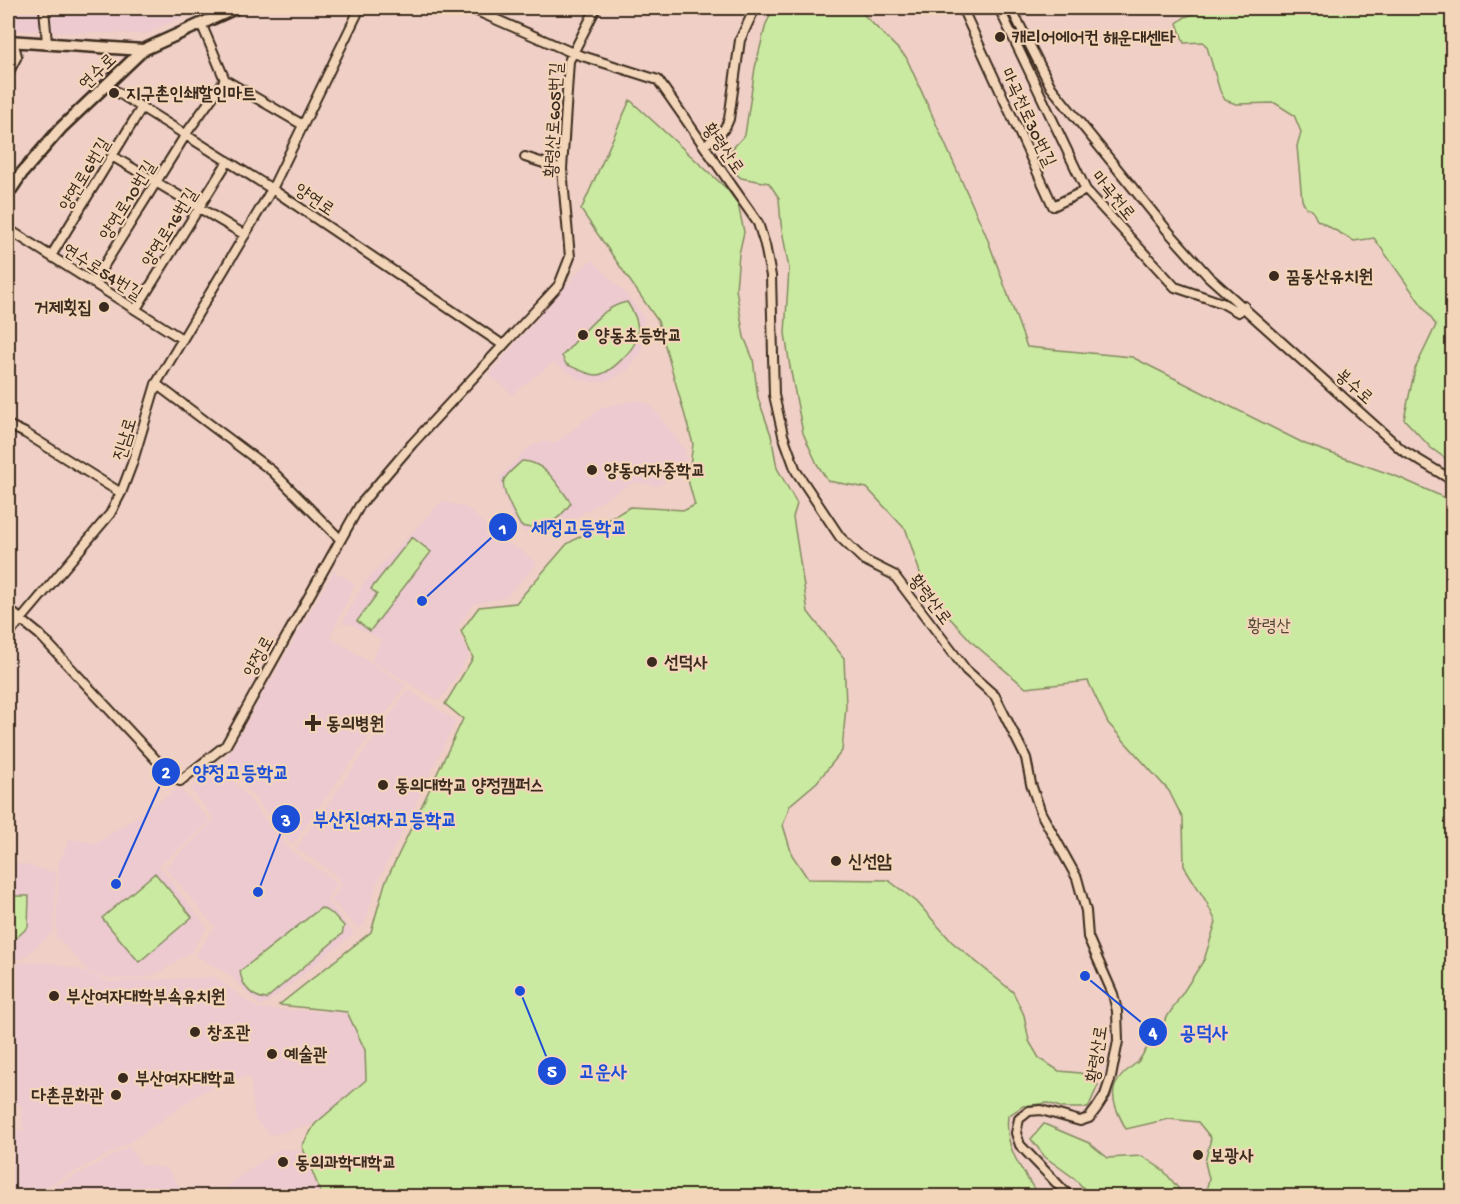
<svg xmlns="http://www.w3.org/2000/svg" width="1460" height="1204" font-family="'Gochi Hand','Poor Story',sans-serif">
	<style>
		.built { fill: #eccad0 }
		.green { fill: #cbeaa1; stroke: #838a60; stroke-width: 1.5 }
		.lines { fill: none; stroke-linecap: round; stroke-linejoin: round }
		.minor-casing { stroke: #3b2a1e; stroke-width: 12 }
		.major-casing { stroke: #3b2a1e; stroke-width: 15 }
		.minor { stroke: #f3d6b9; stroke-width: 8 }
		.major { stroke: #f3d6b9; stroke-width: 10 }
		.poi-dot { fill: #3b2a1e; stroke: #f3d6b9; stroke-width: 2 }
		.labels { text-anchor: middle; stroke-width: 4.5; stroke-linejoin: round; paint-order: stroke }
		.poi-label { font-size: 18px; font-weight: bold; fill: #3b2a1e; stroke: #f3d6b9; text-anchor: start }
		.street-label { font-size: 18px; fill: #3b2a1e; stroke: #f3d6b9 }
		.park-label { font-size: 18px; fill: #514732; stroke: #f3d6b9 }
		.leader { fill: none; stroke: #1d4ed8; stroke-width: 2 }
		.callout-dot { fill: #1d4ed8; stroke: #f3d6b9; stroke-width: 2 }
		.mark-label { font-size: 18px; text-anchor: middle; font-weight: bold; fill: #fff }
		.callout-label { font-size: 20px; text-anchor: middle; font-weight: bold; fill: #1d4ed8; stroke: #f3d6b9; stroke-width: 4.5; stroke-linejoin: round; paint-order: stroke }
	</style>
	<rect width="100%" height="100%" fill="#efcfc6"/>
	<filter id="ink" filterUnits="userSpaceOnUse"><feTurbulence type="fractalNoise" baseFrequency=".0167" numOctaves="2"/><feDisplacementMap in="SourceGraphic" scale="12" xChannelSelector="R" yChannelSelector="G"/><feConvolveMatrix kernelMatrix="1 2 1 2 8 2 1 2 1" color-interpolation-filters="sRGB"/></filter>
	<g filter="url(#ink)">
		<path class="built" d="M8,8H200L146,34L8,30Z
			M592,260L626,294L644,318L642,351L627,370L612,379L601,382L584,381L553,363L512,394L489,374L580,270Z
			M637,400L651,405L684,449L686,464L659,486L633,482L555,530L535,534L522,531L513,518L501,487L500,477L529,447L544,441L554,444L603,407Z
			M442,501L466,508L505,542L525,553L537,564L506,597L473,604L457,630L469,655L440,701L371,661L382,640L351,624H342L364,583Z
			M334,571L355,584L330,637L406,685L292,845L225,760Z
			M408,690L456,721L377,883L364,926L358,929L331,900L342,884L331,871L296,849Z
			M220,764L292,852L329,876L337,885L326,899L354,933L267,1003L260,1006L229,974L195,955L215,927L165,867L215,820L191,789Z
			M179,788L211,821L159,866L207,927L191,952L160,972L144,978L129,979L108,978L90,973L61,941L56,939L59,862L70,839L96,844Z
			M8,863L26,865L56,873L53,932L22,959L8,958Z
			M8,962L51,963L80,970L110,982L214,977L259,1009L348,1012L365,1050L366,1080L315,1124L271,1135L255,1119L250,1076L228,1080L201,1093L127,1144L43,1188L8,1192V1129L24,1132L21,1105L8,1104Z
			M129,1147L142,1165L166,1168L178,1184L183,1196H37Z
			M281,1149L300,1151L322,1196H217L243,1174Z"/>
		<path class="green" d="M774,8H857L906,57L986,235L1027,347L1132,357L1305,444L1398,477L1452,501V1196H1091L1074,1178L1045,1157L1031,1139L1044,1124L1089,1143L1108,1158L1142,1156L1163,1170L1183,1194L1206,1191L1209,1179L1205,1162L1211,1138L1198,1122L1169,1119L1126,1129C1109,1097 1106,1084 1138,1062L1204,960L1216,922L1206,901L1184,866L1183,819L1169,791L1108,723L1088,681L1026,688L974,644L946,614L923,582L906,530L867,488L828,481L817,464L803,433L790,367L785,333L789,269L781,224L779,198L769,183L741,178L722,160L745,135L755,68L766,24Z
			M1196,8H1452V463L1431,448L1404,419L1415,369L1436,325L1374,238L1354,241L1317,220L1312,210L1306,208L1302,200L1297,146L1301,132L1294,115L1275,103L1236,104L1225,100L1220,91L1207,47L1203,42L1184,43L1177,23L1185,17L1196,13Z
			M630,100L727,189L738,204L744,232L739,254L736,289L744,337L753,359L758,398L771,435L777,468L797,504L793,517L808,612L844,658L846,706L842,751L817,782L790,805L783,825L792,855L808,879L888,880L917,902L952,942L1013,992L1024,1015L1029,1041L1039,1058L1059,1071L1080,1073L1095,1080L1098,1085L1088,1108H1063L1048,1103L1023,1106L1008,1116C1004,1149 1022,1170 1039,1196H322L302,1146L315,1124L366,1080L365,1050L347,1012L279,1005L371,932L385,883L463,719L445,704L473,658L461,631L479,607L516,603L567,544L630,507L685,510L695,505L688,480L693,444L658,321L581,210Z
			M627,302C634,313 640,323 637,337C635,349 610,374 597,375C588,375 575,368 566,364L562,356C580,338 601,306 627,302Z
			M522,461C545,461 558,485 571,503C558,521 544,532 521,526C516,517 500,490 504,480C507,473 517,466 522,461Z
			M412,537L431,552L370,631L357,621L377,594L371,589Z
			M155,873L192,917L139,962L102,918Z
			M8,896H29L28,927L8,946Z
			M321,908L333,914L344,926L342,934L266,999C251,997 242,986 240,971Z"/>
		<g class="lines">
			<g class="minor-casing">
				<path id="minor" d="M44,8L47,43
					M470,8L573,53L658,80L758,223L765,245L771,276L774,395L783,435L796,471L840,537L864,560L894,575L966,670L995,696L1026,758L1031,784L1041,813L1077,878L1086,911L1088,937L1113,994L1117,1011L1118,1041L1111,1077L1105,1095L1096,1109L1089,1118L1080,1121L1041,1110L1029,1111L1019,1119L1016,1133L1020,1145L1069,1196
					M968,8L964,12L1053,206L1086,190
					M999,8L1086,190L1175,287L1222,303L1238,312L1244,306
					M1011,8L1051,87L1167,230L1208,276L1402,450L1452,480
					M201,23L225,80L303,125
					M8,74L17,56L13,41
					M106,85L272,189L503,345
					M704,145C716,138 724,133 729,119L740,40L755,8
					M112,156L245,235
					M525,157L562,169
					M8,229L182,339
					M51,256L142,107
					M93,283L188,131L225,80
					M136,309L228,161
					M156,384L272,471L340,539
					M8,425L25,433L121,493
					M8,609L40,635L173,778L180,781L226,745L360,505L412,444L559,285L570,257L562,169L569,61L596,8
					M8,635L110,514L121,493L132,464L156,384L272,189L360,8"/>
			</g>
			<g class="major-casing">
				<path id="major" d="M8,41L143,50
					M8,194L22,173L61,128L143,50L236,8"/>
			</g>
			<use href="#minor" class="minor"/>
			<use href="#major" class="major"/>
		</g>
	</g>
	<g class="poi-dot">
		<circle cx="1000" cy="37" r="6"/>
		<circle cx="114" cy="93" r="6"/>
		<circle cx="1274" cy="276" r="6"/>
		<circle cx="104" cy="307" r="6"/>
		<circle cx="583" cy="335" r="6"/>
		<circle cx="592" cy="470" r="6"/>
		<circle cx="652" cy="662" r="6"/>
		<path d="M310 714h6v6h6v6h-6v6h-6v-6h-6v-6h6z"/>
		<circle cx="383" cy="785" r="6"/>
		<circle cx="836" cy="861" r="6"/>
		<circle cx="54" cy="996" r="6"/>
		<circle cx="195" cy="1032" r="6"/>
		<circle cx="272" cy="1054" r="6"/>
		<circle cx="123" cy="1078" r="6"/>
		<circle cx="116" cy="1095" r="6"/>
		<circle cx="1198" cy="1155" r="6"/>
		<circle cx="283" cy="1162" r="6"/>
	</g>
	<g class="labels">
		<g class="poi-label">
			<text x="1012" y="43">캐리어에어컨 해운대센타</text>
			<text x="126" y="99">지구촌인쇄할인마트</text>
			<text x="1286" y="282">꿈동산유치원</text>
			<text x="92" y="313" text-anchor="end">거제횟집</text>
			<text x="595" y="341">양동초등학교</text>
			<text x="604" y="476">양동여자중학교</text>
			<text x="664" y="668">선덕사</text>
			<text x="326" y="729">동의병원</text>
			<text x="395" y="791">동의대학교 양정캠퍼스</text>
			<text x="848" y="867">신선암</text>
			<text x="66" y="1002">부산여자대학부속유치원</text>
			<text x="207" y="1038">창조관</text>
			<text x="284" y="1060">예술관</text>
			<text x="135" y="1084">부산여자대학교</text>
			<text x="104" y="1101" text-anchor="end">다촌문화관</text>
			<text x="1210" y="1161">보광사</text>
			<text x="295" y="1168">동의과학대학교</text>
		</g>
		<g class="street-label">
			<text transform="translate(97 71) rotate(-44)" y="6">연수로</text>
			<text transform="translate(1029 117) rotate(65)" y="6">마곡천로30번길</text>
			<text transform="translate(553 120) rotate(-87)" y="6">황령산로605번길</text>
			<text transform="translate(724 148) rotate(55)" y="6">황령산로</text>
			<text transform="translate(84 174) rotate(-59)" y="6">양연로6번길</text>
			<text transform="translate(1114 195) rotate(51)" y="6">마곡천로</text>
			<text transform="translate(315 199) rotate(34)" y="6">양연로</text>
			<text transform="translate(127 200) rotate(-58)" y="6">양연로10번길</text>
			<text transform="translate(169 227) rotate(-58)" y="6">양연로16번길</text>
			<text transform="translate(103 271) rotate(32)" y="6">연수로54번길</text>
			<text transform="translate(1355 386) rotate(42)" y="6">봉수로</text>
			<text transform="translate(124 439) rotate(-73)" y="6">진남로</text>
			<text transform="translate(931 599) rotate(53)" y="6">황령산로</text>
			<text transform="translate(258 656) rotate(-61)" y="6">양정로</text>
			<text transform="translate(1096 1054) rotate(-81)" y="6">황령산로</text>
		</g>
		<g class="park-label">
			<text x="1269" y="631">황령산</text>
		</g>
	</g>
	<path class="leader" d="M422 601L503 527M116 884L166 772M258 892L286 819M1085 976L1153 1032M520 991L552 1071"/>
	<g class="callout-dot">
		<circle cx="422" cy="601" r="6"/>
		<circle cx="116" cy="884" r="6"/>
		<circle cx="258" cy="892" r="6"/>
		<circle cx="1085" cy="976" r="6"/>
		<circle cx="520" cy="991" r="6"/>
		<circle cx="503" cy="527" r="15"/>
		<circle cx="166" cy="772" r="15"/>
		<circle cx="286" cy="819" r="15"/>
		<circle cx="1153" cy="1032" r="15"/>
		<circle cx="552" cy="1071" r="15"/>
	</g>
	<g class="mark-label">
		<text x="503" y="534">1</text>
		<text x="166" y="778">2</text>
		<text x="286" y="826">3</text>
		<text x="1153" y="1038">4</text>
		<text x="552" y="1077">5</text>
	</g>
	<g class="callout-label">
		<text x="579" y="534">세정고등학교</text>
		<text x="241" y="779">양정고등학교</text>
		<text x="385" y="826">부산진여자고등학교</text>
		<text x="1204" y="1039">공덕사</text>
		<text x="603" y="1078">고운사</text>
	</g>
	<rect width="1460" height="1204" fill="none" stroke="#f3d6b9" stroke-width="30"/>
	<rect x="15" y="15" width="1430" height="1174" fill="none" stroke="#3b2a1e" stroke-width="2" filter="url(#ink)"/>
</svg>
